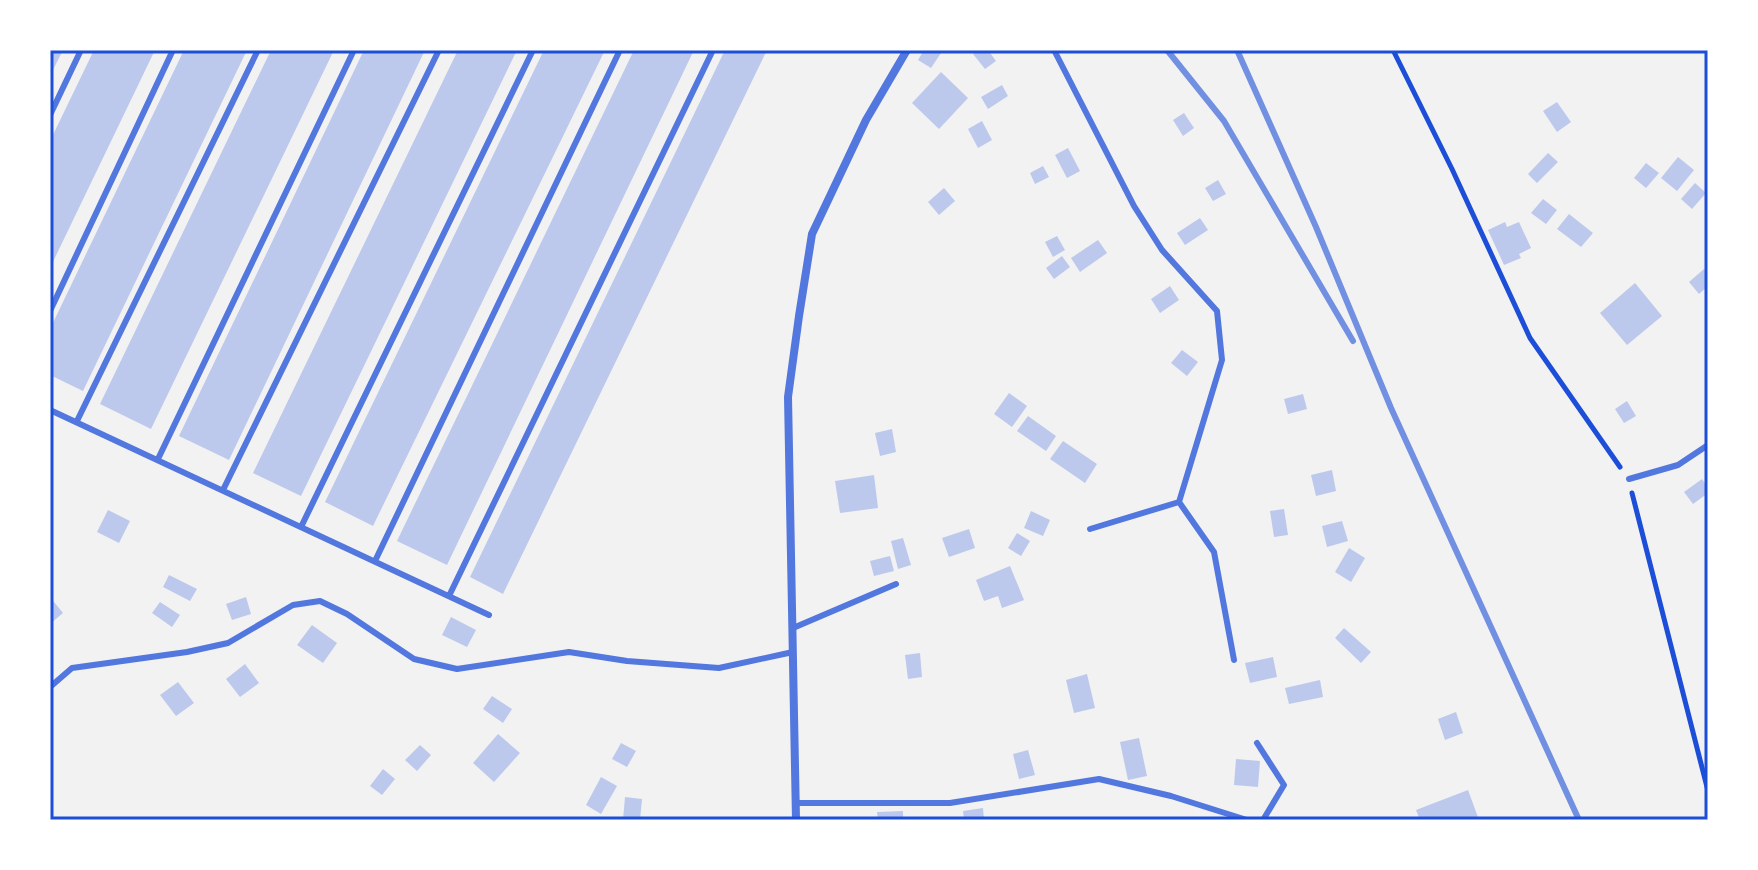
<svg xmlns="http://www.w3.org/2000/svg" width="1758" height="870" font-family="'PT Sans',sans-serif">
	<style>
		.building { fill: #bdc9ec }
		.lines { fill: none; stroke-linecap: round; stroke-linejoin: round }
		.path { stroke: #1d4ed8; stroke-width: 5 }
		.service { stroke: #5277de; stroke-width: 6 }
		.minor { stroke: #5277de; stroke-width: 8 }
		.rail { stroke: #7290e2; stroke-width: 6 }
		.neatline { fill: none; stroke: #1d4ed8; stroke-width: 3 }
	</style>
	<rect width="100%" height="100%" fill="#f2f2f2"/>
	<path class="building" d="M50,50H63L50,76Z
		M94,50H155L50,268V141Z
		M184,50H247L83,391L50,375V329Z
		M271,50H334L151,429L100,404Z
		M364,50H425L229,460L179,436Z
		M458,50H517L301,496L253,473Z
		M544,50H605L373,526L325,502Z
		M634,50H694L447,565L397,541Z
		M725,50H767L503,594L470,577Z
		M924,50H943L931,68L918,60Z
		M978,50H988L996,61L985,69L973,54Z
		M941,72L968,98L939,129L912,103Z
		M1002,85L1008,96L988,109L981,97Z
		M1557,102L1571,122L1557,132L1543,111Z
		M1184,113L1194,128L1183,136L1173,120Z
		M982,121L992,140L978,148L968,129Z
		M1068,148L1080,171L1067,178L1055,155Z
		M1548,153L1558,162L1537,183L1528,174Z
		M1678,157L1694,170L1677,191L1661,178Z
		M1646,163L1659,173L1646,188L1634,178Z
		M1043,166L1049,177L1035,184L1030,173Z
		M1218,180L1226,194L1213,201L1205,188Z
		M1695,183L1706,193L1692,209L1681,199Z
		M944,188L955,201L939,215L928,202Z
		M1543,199L1557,210L1546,224L1531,213Z
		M1569,214L1593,233L1581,247L1557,229Z
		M1200,218L1208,230L1185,245L1177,233Z
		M1505,222L1507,227L1519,222L1531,248L1519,254L1521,258L1504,265L1488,230Z
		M1057,236L1065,250L1053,257L1045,242Z
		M1098,240L1107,253L1080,272L1071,258Z
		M1062,256L1070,267L1054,279L1046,268Z
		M1704,269L1708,273V286L1699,294L1689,282Z
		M1635,283L1662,316L1627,345L1600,313Z
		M1170,286L1179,300L1160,313L1151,299Z
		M1182,350L1198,362L1187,376L1171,363Z
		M1009,393L1027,406L1012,427L994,414Z
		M1303,394L1307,409L1288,414L1284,399Z
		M1627,401L1636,416L1624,423L1615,409Z
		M1028,416L1056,436L1046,451L1017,431Z
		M892,429L896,452L880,456L875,433Z
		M1063,441L1097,464L1085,483L1050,459Z
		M1332,470L1336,491L1316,496L1311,475Z
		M874,475L878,508L840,513L835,481Z
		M1702,479L1708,488V493L1693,504L1684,492Z
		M1284,509L1288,535L1274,537L1270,511Z
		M108,510L130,521L119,543L97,532Z
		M1031,511L1050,520L1043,536L1024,528Z
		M1342,521L1348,541L1327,547L1322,526Z
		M969,529L975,548L949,557L942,538Z
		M1017,533L1030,541L1021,556L1008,548Z
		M903,538L911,565L898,569L891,541Z
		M1349,548L1365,558L1351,582L1335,572Z
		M890,556L894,571L874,576L870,561Z
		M1010,566L1024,600L1002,608L998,596L984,601L976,580Z
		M169,575L197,589L190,601L163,587Z
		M50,597L63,613L50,624Z
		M246,597L251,614L232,620L226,604Z
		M160,602L180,615L172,627L152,613Z
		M451,617L476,630L467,647L442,635Z
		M312,625L337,643L323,663L297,645Z
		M1344,628L1371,652L1361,663L1335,638Z
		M920,653L922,677L908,679L905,655Z
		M1273,657L1277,677L1250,683L1245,663Z
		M245,664L259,683L240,697L226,679Z
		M1087,674L1095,708L1074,713L1066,680Z
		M1320,680L1323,697L1289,704L1285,688Z
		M178,682L194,703L176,716L160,695Z
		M492,696L512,709L503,723L483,709Z
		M1456,712L1463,733L1445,740L1438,719Z
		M498,734L520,753L494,782L473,763Z
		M1139,738L1147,776L1128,780L1120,742Z
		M621,743L636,751L627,767L612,759Z
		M420,745L431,755L417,771L405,760Z
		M1028,750L1035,775L1019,779L1013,754Z
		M1236,759L1260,761L1258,787L1234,785Z
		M383,769L395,779L382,795L370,786Z
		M601,777L617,786L601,814L586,805Z
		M1468,790L1479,820H1420L1416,810Z
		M625,797L642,799L640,820H623Z
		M983,808L984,820H964L963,811Z
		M903,811V820H878L877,812Z"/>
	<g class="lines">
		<path class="path" d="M1393,50L1452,169L1530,338L1620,467
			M1632,493L1708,791"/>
		<path class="service" d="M1054,50L1134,206L1162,250L1217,311L1222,360L1179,502L1090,529
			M50,115L81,50
			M50,311L173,50
			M50,410L489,615
			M77,421L258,50
			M158,459L354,50
			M1629,479L1678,465L1708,445
			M223,490L439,50
			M1179,502L1214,552L1234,660
			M301,527L533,50
			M375,561L620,50
			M449,596L713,50
			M793,628L896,584
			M50,687L72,668L187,652L228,643L293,605L320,601L347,614L414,659L457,669L569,652L627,661L719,668L793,652
			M1257,743L1284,785L1263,820
			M797,803H950L1099,779L1171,796L1247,820"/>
		<path class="minor" d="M796,820L788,397L799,316L812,234L866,120L907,50"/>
		<path class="rail" d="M1167,50L1224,121L1353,341
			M1237,50L1316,227L1391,408L1579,820"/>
	</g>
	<rect width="1758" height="870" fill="none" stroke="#ffffff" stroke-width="104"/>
	<rect x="52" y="52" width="1654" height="766" class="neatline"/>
</svg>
